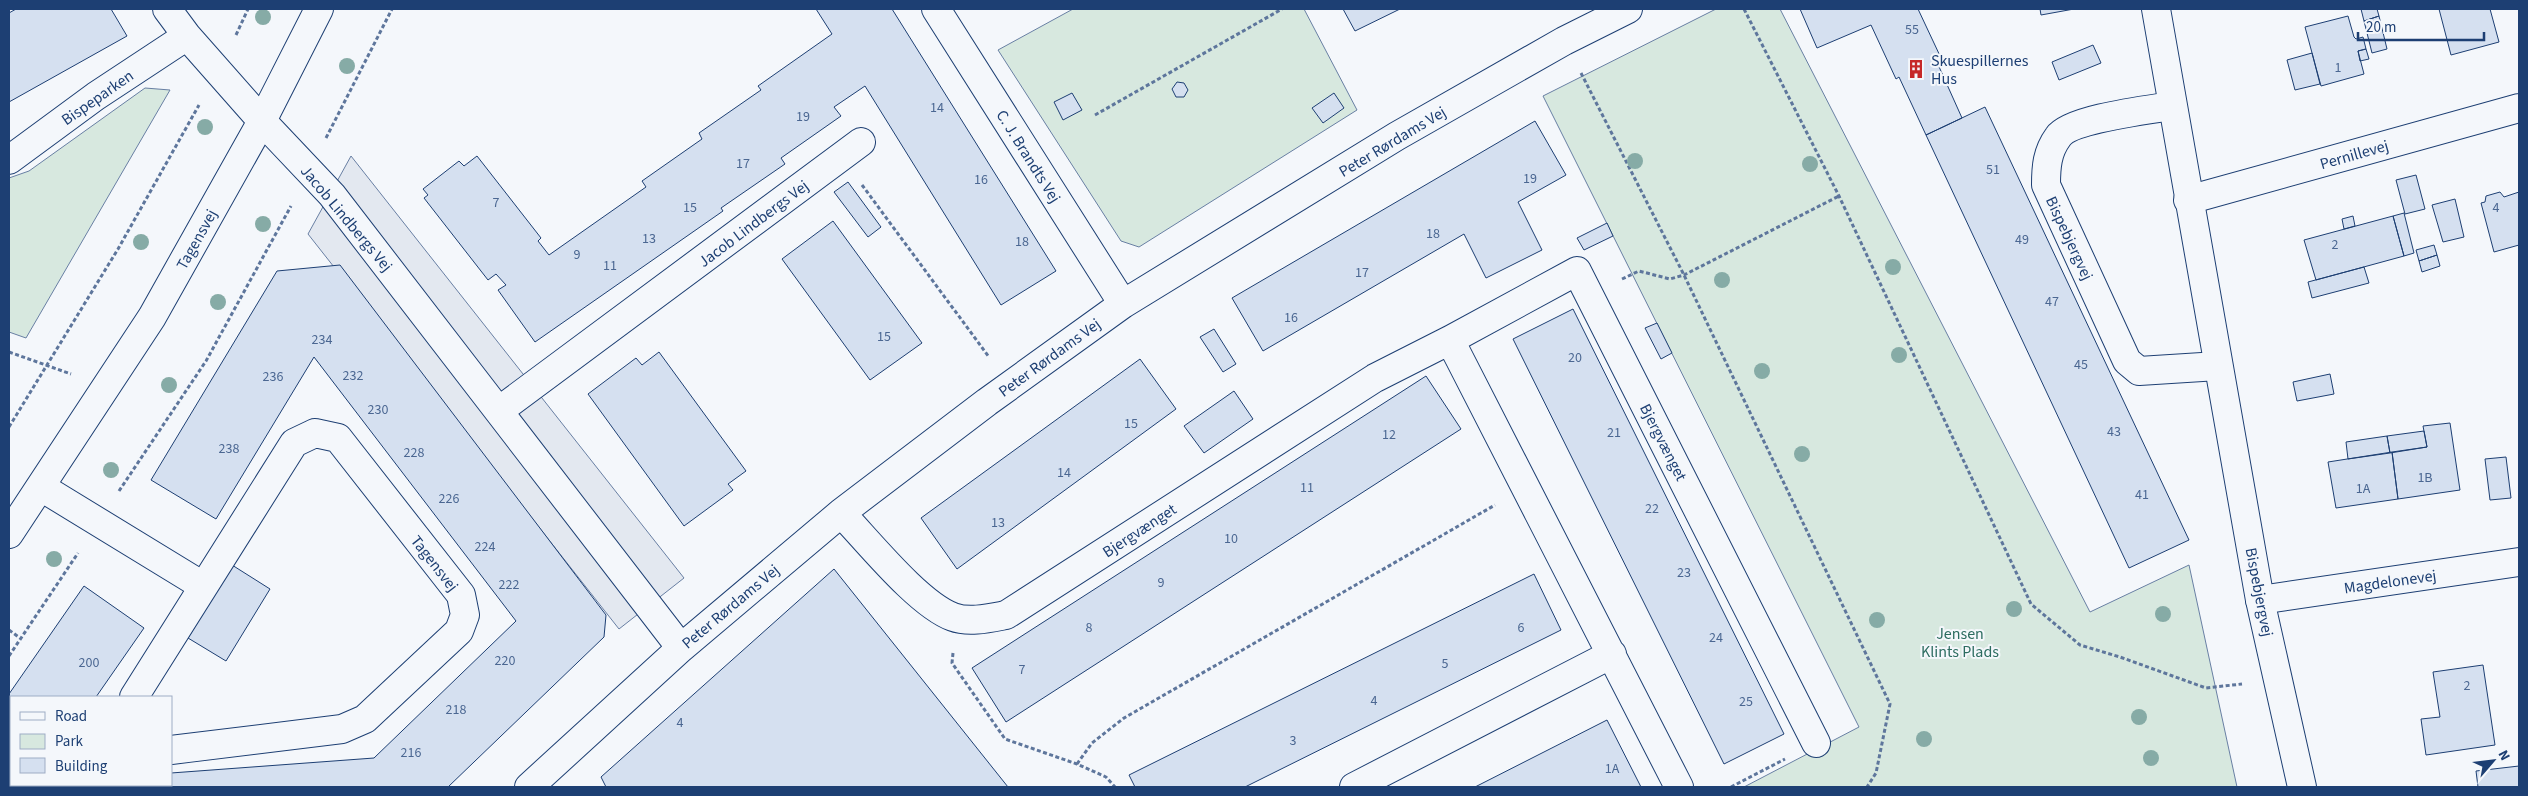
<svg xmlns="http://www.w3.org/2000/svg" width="2528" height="796" font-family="'Source Sans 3',sans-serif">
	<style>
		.green { fill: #d7e8df; stroke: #687fa3 }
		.parking { fill: #e3e8f0; stroke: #687fa3 }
		.building { fill: #d5e0f0; stroke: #1d3f73 }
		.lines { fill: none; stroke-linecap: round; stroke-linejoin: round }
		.street-casing { stroke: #1d3f73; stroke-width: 30 }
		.secondary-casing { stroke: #1d3f73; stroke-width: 30 }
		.path { stroke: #5e769c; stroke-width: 3; stroke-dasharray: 4 2.5; stroke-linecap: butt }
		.street { stroke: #f4f7fb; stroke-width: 28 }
		.secondary { stroke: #f4f7fb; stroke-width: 28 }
		.tree { fill: #86aba6 }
		.labels { text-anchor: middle; stroke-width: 4; stroke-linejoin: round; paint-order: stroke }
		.number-label { font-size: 14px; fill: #4b6792 }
		.poi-label { font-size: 16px; fill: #1d3f73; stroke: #f4f7fb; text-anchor: start }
		.street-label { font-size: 16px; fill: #1d3f73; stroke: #f4f7fb }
		.park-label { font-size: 16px; fill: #2c6c60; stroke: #f4f7fb }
	</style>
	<rect width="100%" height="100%" fill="#f4f7fb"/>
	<path class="green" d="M1073,9H1304L1357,110L1139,247L1121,241L998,50Z
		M1716,9H1780L2090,612L2189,565L2237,787H1744L1859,727L1543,96Z
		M145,88L170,90L26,338L9,332V178L29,171Z"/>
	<path class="parking" d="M351,156L684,578L619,629L308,234Z"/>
	<path class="building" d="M16,9H111L127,36L9,102V13Z
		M816,9H892L1056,271L1001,305L865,86L834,107L841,116L781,158L785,164L721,208L723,211L535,342L498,290L506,285L496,274L488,280L424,198L428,195L423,189L459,161L464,166L477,156L541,238L538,241L549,255L646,187L642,181L702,139L699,133L761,90L758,86L832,34Z
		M1343,9H1400L1355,31Z
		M1800,9H1918L1941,58L1936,60L1962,118L1926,135L1899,77L1896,79L1871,25L1817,48Z
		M2040,9H2074L2041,15Z
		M2361,9H2377L2379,16L2364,21Z
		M2439,9H2490L2499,42L2451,55Z
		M2348,16L2354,37L2356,39L2363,37L2366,49L2358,51L2364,74L2321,86L2305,27Z
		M2379,16L2387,49L2372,53L2364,21Z
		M2093,45L2101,63L2059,80L2052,62Z
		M2366,49L2369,59L2360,61L2358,51Z
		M2312,53L2320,84L2295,90L2287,60Z
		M1177,82L1184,83L1188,90L1184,97H1176L1172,89Z
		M1072,93L1082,110L1063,120L1054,102Z
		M1334,93L1344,108L1323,123L1312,108Z
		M1985,107L2189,540L2129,568L1926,135Z
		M1535,121L1566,175L1518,202L1542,250L1486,278L1464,234L1263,351L1232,298Z
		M2416,175L2425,209L2405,214L2396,180Z
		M848,182L881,227L868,237L834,192Z
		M2500,192L2504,197L2519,192V245L2494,252L2481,203L2485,202L2486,196Z
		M2455,199L2464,237L2443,242L2432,205Z
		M2404,213L2414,253L2404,256L2393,216Z
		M2353,216L2355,226L2344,229L2342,219Z
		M2393,216L2404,256L2316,280L2304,240Z
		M833,221L922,343L870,380L782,259Z
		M1607,223L1613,236L1584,250L1577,238Z
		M2434,245L2437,255L2419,261L2416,250Z
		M2437,255L2440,266L2422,272L2419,261Z
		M340,265L606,615L604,637L448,787H9V694L84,586L144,628L96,697H11V785H171V773L374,758L516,621L314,357L216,519L151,480L277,271Z
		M2364,267L2369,283L2312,298L2308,282Z
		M1573,309L1784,734L1724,764L1513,339Z
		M1657,323L1672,353L1661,359L1645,328Z
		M1214,329L1236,364L1223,372L1200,337Z
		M659,352L746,471L728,484L733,490L684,526L588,394L636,358L642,365Z
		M1140,359L1176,409L957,569L921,518Z
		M2330,374L2334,394L2297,401L2293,382Z
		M1426,376L1461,429L1006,722L972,668Z
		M1234,391L1253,419L1204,453L1184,426Z
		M2450,423L2460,490L2398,499L2392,452L2427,447L2423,426Z
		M2424,431L2427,447L2390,453L2387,436Z
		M2387,436L2390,453L2348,459L2346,442Z
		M2392,452L2398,499L2336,508L2328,462Z
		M2506,457L2511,498L2490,500L2485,459Z
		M232,565L270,589L226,661L188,638Z
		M834,569L1008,787H606L601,777Z
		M1534,574L1561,630L1245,787H1135L1129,775Z
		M2483,665L2495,745L2426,755L2421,719L2440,717L2433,672Z
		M1607,720L1641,787H1475Z
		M2519,766V787H2478L2476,771Z"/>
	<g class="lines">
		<g class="street-casing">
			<path id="street" d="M167,9L187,36L262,121L332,195L681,648
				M936,9L1123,304
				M2172,106C2148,110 2070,119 2058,137C2047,152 2046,167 2046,185L2127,361L2139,371L2218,366
				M9,160L96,96L187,36
				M2188,200L2519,108
				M1450,340L1679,787
				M500,410L861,142
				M41,487L203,586
				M841,513C868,541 918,604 953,617C969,623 990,618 1006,615L1375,378L1450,340L1577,271L1816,743
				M2260,600L2519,562
				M134,697L294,443L315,433L338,438L461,595L465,615L459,631L365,719L342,729L171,750
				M529,787L681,648L841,513L987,402L1123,304L1397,136L1564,41L1628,9
				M1354,787L1612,654"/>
		</g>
		<g class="secondary-casing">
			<path id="secondary" d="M2156,9L2260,600L2302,787
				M9,534L152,317L262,121L319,9"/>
		</g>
		<path class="path" d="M1744,9L1839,196L2031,604L2080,645L2120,657L2206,688L2242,684
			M236,35L248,9
			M1581,73L1684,275L1890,704L1876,773L1867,787
			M1095,115L1282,9
			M326,138L392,9
			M862,185L989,357
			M1622,279L1639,271L1670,279L1684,275L1839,196
			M9,352L71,374
			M9,427L118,249L199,105
			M119,491L206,361L291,206
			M9,630L20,638
			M953,653L952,663L1005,739L1077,764L1106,777L1115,787
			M9,656L78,553
			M1077,764L1092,743L1124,718L1495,505
			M1731,787L1785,759"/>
		<use href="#street" class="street"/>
		<use href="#secondary" class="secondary"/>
	</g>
	<g class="tree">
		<circle cx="263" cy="17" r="8"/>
		<circle cx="347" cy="66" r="8"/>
		<circle cx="205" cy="127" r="8"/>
		<circle cx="1635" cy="161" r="8"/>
		<circle cx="1810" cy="164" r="8"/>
		<circle cx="263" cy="224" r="8"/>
		<circle cx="141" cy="242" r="8"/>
		<circle cx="1893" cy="267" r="8"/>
		<circle cx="1722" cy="280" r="8"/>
		<circle cx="218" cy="302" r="8"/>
		<circle cx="1899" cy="355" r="8"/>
		<circle cx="1762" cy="371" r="8"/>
		<circle cx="169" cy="385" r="8"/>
		<circle cx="1802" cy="454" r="8"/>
		<circle cx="111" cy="470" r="8"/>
		<circle cx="54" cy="559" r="8"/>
		<circle cx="2014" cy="609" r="8"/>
		<circle cx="2163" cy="614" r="8"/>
		<circle cx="1877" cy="620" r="8"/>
		<circle cx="2139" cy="717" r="8"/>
		<circle cx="1924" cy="739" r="8"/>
		<circle cx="2151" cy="758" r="8"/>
	</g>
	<defs>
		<g id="building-bare" transform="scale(1.5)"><path d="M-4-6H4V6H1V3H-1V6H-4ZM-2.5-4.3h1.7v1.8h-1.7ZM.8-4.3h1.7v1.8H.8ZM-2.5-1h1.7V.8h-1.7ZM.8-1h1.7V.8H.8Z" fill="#c62828" stroke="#f4f7fb" stroke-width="2.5" paint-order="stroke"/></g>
	</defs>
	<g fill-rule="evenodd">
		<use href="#building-bare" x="1916" y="69"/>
	</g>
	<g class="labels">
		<g class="number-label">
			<text x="1912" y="34">55</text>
			<text x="2338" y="72">1</text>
			<text x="937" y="112">14</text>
			<text x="803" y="121">19</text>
			<text x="743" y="168">17</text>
			<text x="1993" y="174">51</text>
			<text x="1530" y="183">19</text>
			<text x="981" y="184">16</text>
			<text x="496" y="207">7</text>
			<text x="690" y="212">15</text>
			<text x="2496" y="212">4</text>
			<text x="1433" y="238">18</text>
			<text x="649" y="243">13</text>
			<text x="2022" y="244">49</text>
			<text x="1022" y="246">18</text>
			<text x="2335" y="249">2</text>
			<text x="577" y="259">9</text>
			<text x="610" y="270">11</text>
			<text x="1362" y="277">17</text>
			<text x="2052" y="306">47</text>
			<text x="1291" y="322">16</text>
			<text x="884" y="341">15</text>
			<text x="322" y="344">234</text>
			<text x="1575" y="362">20</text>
			<text x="2081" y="369">45</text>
			<text x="353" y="380">232</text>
			<text x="273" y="381">236</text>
			<text x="378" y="414">230</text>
			<text x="1131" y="428">15</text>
			<text x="2114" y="436">43</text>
			<text x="1614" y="437">21</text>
			<text x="1389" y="439">12</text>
			<text x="229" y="453">238</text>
			<text x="414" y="457">228</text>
			<text x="1064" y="477">14</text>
			<text x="2425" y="482">1B</text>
			<text x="1307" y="492">11</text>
			<text x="2363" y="493">1A</text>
			<text x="2142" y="499">41</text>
			<text x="449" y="503">226</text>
			<text x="1652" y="513">22</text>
			<text x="998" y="527">13</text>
			<text x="1231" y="543">10</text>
			<text x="485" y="551">224</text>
			<text x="1684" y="577">23</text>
			<text x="1161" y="587">9</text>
			<text x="509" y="589">222</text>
			<text x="1089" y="632">8</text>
			<text x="1521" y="632">6</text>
			<text x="1716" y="642">24</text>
			<text x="505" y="665">220</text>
			<text x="89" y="667">200</text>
			<text x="1445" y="668">5</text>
			<text x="1022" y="674">7</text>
			<text x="2467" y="690">2</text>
			<text x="1374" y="705">4</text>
			<text x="1746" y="706">25</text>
			<text x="456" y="714">218</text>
			<text x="680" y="727">4</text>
			<text x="1293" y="745">3</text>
			<text x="411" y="757">216</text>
			<text x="1612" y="773">1A</text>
		</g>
		<g class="poi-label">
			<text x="1931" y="66">Skuespillernes<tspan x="1931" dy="18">Hus</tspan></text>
		</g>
		<g class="street-label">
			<text transform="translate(97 97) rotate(-35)" y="6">Bispeparken</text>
			<text transform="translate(1392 141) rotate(-31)" y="6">Peter Rørdams Vej</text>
			<text transform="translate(2354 154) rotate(-16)" y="6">Pernillevej</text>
			<text transform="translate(1029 156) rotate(58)" y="6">C. J. Brandts Vej</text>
			<text transform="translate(347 218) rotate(50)" y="6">Jacob Lindbergs Vej</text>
			<text transform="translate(753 223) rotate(-37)" y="6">Jacob Lindbergs Vej</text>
			<text transform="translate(2070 238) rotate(65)" y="6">Bispebjergvej</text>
			<text transform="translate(196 239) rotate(-61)" y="6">Tagensvej</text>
			<text transform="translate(1049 357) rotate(-36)" y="6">Peter Rørdams Vej</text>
			<text transform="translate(1664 442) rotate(63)" y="6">Bjergvænget</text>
			<text transform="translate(1139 530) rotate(-33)" y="6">Bjergvænget</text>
			<text transform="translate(435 563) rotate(52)" y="6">Tagensvej</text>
			<text transform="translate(2390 581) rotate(-8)" y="6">Magdelonevej</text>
			<text transform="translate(2260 592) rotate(79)" y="6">Bispebjergvej</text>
			<text transform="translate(730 606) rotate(-40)" y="6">Peter Rørdams Vej</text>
		</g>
		<g class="park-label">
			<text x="1960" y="639">Jensen<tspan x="1960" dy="18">Klints Plads</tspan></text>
		</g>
	</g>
	<rect width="2528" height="796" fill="none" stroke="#1d3f73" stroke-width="20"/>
	<rect x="10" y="696" width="162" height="90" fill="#f4f7fb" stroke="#9eadc5"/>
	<rect x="20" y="712" width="25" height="8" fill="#f4f7fb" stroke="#9eadc5"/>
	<text x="55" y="721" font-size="15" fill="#1d3f73">Road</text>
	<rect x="20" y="734" width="25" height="15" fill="#d7e8df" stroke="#9eadc5"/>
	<text x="55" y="746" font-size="15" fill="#1d3f73">Park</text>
	<rect x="20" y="758" width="25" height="15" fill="#d5e0f0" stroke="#9eadc5"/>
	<text x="55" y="771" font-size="15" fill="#1d3f73">Building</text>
	<g transform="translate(2493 761) rotate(62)" stroke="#f4f7fb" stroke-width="4" paint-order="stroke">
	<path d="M0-4L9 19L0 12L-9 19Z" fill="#1d3f73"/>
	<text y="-8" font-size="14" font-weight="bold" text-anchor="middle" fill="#1d3f73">N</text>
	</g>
	<path d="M2358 32v8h126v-8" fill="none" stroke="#1d3f73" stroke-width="2.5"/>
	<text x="2366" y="32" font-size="15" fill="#1d3f73" stroke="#f4f7fb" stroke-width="4" paint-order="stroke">20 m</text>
</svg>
